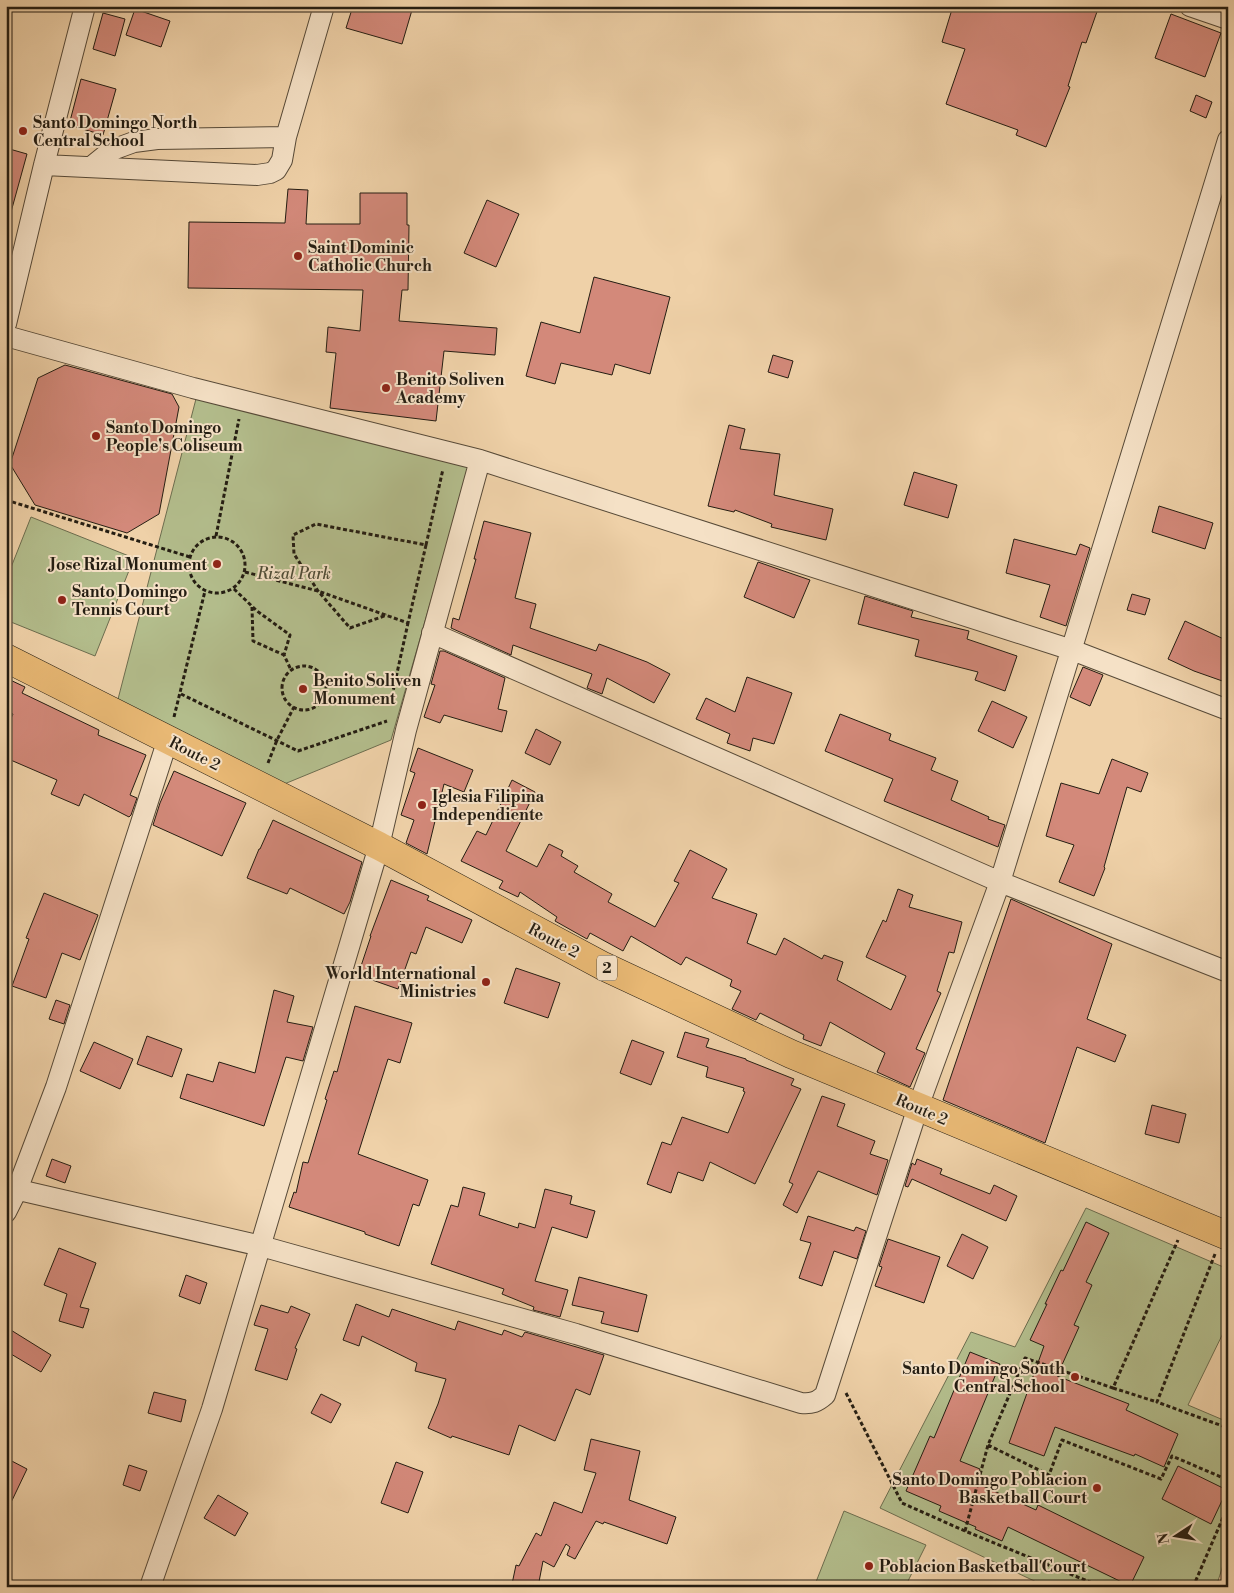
<svg xmlns="http://www.w3.org/2000/svg" width="1234" height="1593" font-family="'Libre Bodoni',serif">
	<style>
		.green { fill: #b3bd8c; stroke: #6c6d4f }
		.building { fill: #d3897a; stroke: #241d12 }
		.lines { fill: none; stroke-linecap: round; stroke-linejoin: round }
		.minor-casing { stroke: #574a38; stroke-width: 22 }
		.highway-casing { stroke: #241d12; stroke-width: 29 }
		.path { stroke: #241d12; stroke-width: 3; stroke-dasharray: 4 2.5; stroke-linecap: butt }
		.minor { stroke: #f5e1c6; stroke-width: 20 }
		.highway { stroke: #e8b874; stroke-width: 28 }
		.poi-dot { fill: #8f2418; stroke: #f5e1c6; stroke-width: 2 }
		.labels { text-anchor: middle; stroke-width: 4; stroke-linejoin: round; paint-order: stroke }
		.shield { fill: #f5e1c6; stroke: #635848; stroke-width: 1 }
		.shield-label { font-size: 15px; font-weight: bold; fill: #241d12 }
		.poi-label { font-size: 16px; font-weight: bold; fill: #241d12; stroke: #f5e1c6; text-anchor: start }
		.park-label { font-size: 16px; font-style: italic; fill: #4f4d37; stroke: #f5e1c6 }
		.street-label { font-size: 16px; fill: #241d12; stroke: #f5e1c6 }
	</style>
	<rect width="100%" height="100%" fill="#efd1a8"/>
	<filter id="stains"><feTurbulence type="fractalNoise" baseFrequency=".004" numOctaves="4"/><feColorMatrix values="0 0 0 0 .2 0 0 0 0 .09 0 0 0 0 .02 0 0 0 .5 -.17"/></filter>
	<radialGradient id="worn" r=".72"><stop offset=".6" stop-color="#630" stop-opacity="0"/><stop offset="1" stop-color="#630" stop-opacity=".3"/></radialGradient>
	<path class="green" d="M197,395L470,464L391,740L277,787L117,703Z
		M31,517L134,558L95,656L6,620V580Z
		M1086,1208L1228,1269V1323L1188,1405L1228,1422V1550L1216,1587H1047L880,1508L971,1332L1015,1347Z
		M844,1511L926,1545L905,1587H814Z"/>
	<path class="building" d="M353,6H400L412,10L402,44L346,28Z
		M953,6H1099L1086,43L1082,42L1068,86L1070,87L1046,147L1016,135L1018,130L946,104L965,49L942,42Z
		M135,9L170,21L161,47L126,35Z
		M103,13L125,19L115,56L93,49Z
		M1171,14L1221,33L1205,77L1155,58Z
		M81,79L116,89L103,135L69,125Z
		M1196,95L1212,102L1206,118L1190,111Z
		M6,148L27,154L11,212L6,211Z
		M288,189L308,190L306,224H360V193H407V225H409L408,290H402L399,321L497,328L495,355L444,351L436,421L330,408L336,353L326,352L328,327L360,331L363,290L188,288L189,222L285,223Z
		M487,200L519,214L496,267L464,253Z
		M594,277L670,297L650,374L615,364L612,375L561,363L555,384L526,376L541,322L580,333Z
		M773,355L793,361L788,378L768,372Z
		M65,365L172,394L179,407L159,514L127,533L35,505L10,464L38,378Z
		M729,425L745,429L740,449L780,454L774,495L833,509L826,540L771,527L772,524L735,510L734,512L708,506Z
		M914,472L957,485L948,518L904,505Z
		M1159,506L1213,523L1205,549L1152,532Z
		M484,521L531,533L515,598L536,604L530,628L596,651L599,644L647,662L670,674L654,703L607,678L602,694L587,688L592,674L513,645L511,655L451,628L453,618L459,620L476,559H474Z
		M1014,539L1076,555L1080,544L1090,548L1066,626L1040,617L1050,585L1006,573Z
		M758,562L810,580L794,618L744,597Z
		M1132,594L1150,599L1145,615L1127,610Z
		M865,596L913,611L911,617L969,631L967,639L1017,656L1005,691L975,680L978,672L915,656L919,640L858,624Z
		M1185,621L1228,641V683L1194,671L1168,659Z
		M440,651H444L505,678L498,709L507,711L502,732L444,715L440,723L424,717L435,685L431,684Z
		M1083,667L1103,675L1090,706L1070,697Z
		M747,677L792,693L774,744L753,738L750,751L727,743L730,734L696,719L706,698L735,712Z
		M6,678L25,687L22,693L99,730L98,735L146,755L130,795L137,798L131,815L129,817L84,794L79,806L51,794L57,780L6,758V729L13,714L11,713L6,722Z
		M992,701L1027,717L1013,748L978,731Z
		M840,714L891,734L889,740L936,758L931,770L958,781L951,800L989,817L988,819L1005,825L998,847L884,801L893,779L825,751Z
		M536,729L561,742L550,765L525,753Z
		M418,748L473,770L464,792L444,784L427,854L406,843L414,820L401,815L415,773L410,771Z
		M1112,759L1148,773L1141,792L1127,787L1104,867L1105,868L1094,896L1059,882L1074,845L1046,836L1061,783L1099,794Z
		M174,771L246,803L222,856L153,825L160,803Z
		M512,780L535,792L506,851L537,867L549,844L563,851L561,856L578,866L574,872L612,894L608,902L655,927L679,883L674,881L690,850L727,869L712,898L757,914L747,943L776,955L784,938L822,959L824,955L843,962L837,980L891,1010L906,976L866,957L883,920L886,922L898,889L913,895L909,907L962,922L954,953L949,952L937,991L941,993L916,1049L925,1053L910,1087L877,1072L885,1053L830,1022L821,1046L803,1039L804,1035L760,1013L756,1020L732,1009L741,991L730,986L732,980L686,957L681,965L631,936L623,951L590,933L587,939L555,921L557,917L520,892L518,897L499,888L503,881L461,861L477,831L486,835Z
		M273,820L362,862L350,902L344,914L290,888L287,894L247,878L259,849H260Z
		M391,880L429,896L427,900L472,920L462,943L426,927L416,954L411,952L398,989L358,975L371,936H370Z
		M44,893L98,915L80,960L62,953L46,998L12,986L29,939L26,938Z
		M1011,899L1112,944L1087,1019L1126,1035L1115,1062L1077,1047L1045,1143L943,1100Z
		M516,968L560,983L548,1018L504,1003Z
		M274,990L294,996L287,1022L313,1027L303,1061L286,1057L264,1126L180,1098L187,1074L213,1082L219,1062L255,1073Z
		M56,1000L70,1005L64,1024L49,1019Z
		M355,1006L412,1023L400,1063L388,1059L358,1154L428,1180L419,1206L413,1204L399,1246L365,1234V1232L289,1207L294,1192L296,1193L303,1162L308,1163L327,1100L325,1099L334,1071L337,1072Z
		M685,1032L709,1039L706,1047L746,1059V1060L794,1079L791,1085L801,1089L755,1184L710,1162L703,1181L678,1172L671,1193L647,1184L662,1142L671,1145L682,1117L728,1133L745,1092L743,1091L744,1088L706,1077L708,1067L677,1057Z
		M147,1036L182,1049L172,1077L137,1064Z
		M632,1040L664,1052L651,1085L620,1073Z
		M94,1042L133,1059L120,1089L80,1071Z
		M822,1096L845,1104L837,1126L875,1141L870,1154L888,1160L877,1195L818,1171L797,1213L783,1205L793,1184L789,1182Z
		M1152,1105L1186,1114L1179,1143L1145,1134Z
		M52,1159L71,1166L65,1183L46,1176Z
		M917,1159L942,1169L940,1174L990,1194L994,1185L1017,1196L1006,1221L912,1179L908,1187L905,1186L912,1163L915,1165Z
		M463,1187L485,1193L479,1215L518,1228L519,1223L535,1228L545,1189L572,1196L570,1204L595,1211L587,1238L552,1227L535,1281L568,1290L560,1317L533,1310L534,1307L502,1294L504,1289L431,1264L451,1205L458,1207Z
		M808,1216L854,1231L856,1227L866,1231L857,1259L834,1251L822,1286L799,1278L811,1243L800,1240Z
		M1086,1222L1109,1233L1086,1282L1092,1285L1074,1325L1079,1327L1057,1376L1129,1404L1126,1410L1178,1434L1164,1467L1135,1454L1134,1456L1055,1427L1044,1456L1009,1443L1044,1346L1030,1340L1047,1304H1045L1061,1270L1063,1271Z
		M962,1234L988,1247L973,1279L947,1266Z
		M888,1239L940,1257L924,1303L875,1286L882,1267L879,1266Z
		M59,1248L96,1263L80,1307L89,1309L83,1328L59,1321L67,1294L44,1285Z
		M186,1275L207,1283L200,1304L179,1296Z
		M579,1277L647,1295L638,1332L601,1323L604,1312L572,1305Z
		M356,1304L389,1317L392,1309L455,1330L458,1321L502,1335L504,1330L522,1337L525,1332L604,1355L590,1395L576,1389L555,1441L519,1425L509,1455L452,1436L451,1438L428,1428L438,1404L446,1379L415,1371L417,1363L362,1336L359,1346L343,1340Z
		M261,1305L288,1313L291,1306L310,1314L295,1348L297,1349L287,1380L255,1370L268,1329L254,1325Z
		M6,1327L51,1355L41,1372L6,1351Z
		M970,1352L1000,1364L960,1461L980,1469L974,1482L1036,1510L1038,1505L1144,1557L1130,1586L1008,1527L1002,1541L975,1529L976,1527L939,1511L941,1506L906,1491L930,1436L934,1438Z
		M154,1392L186,1400L181,1422L148,1413Z
		M321,1394L341,1404L331,1423L311,1413Z
		M591,1439L640,1451L629,1500L676,1517L667,1544L604,1522L603,1524L596,1521L575,1559L567,1555L570,1547L566,1544L554,1567L543,1561L538,1587L512,1584L516,1565L519,1566L536,1533L541,1536L554,1502L582,1513L596,1473L584,1470Z
		M6,1458L27,1469L6,1513Z
		M396,1462L423,1472L408,1513L381,1503Z
		M129,1465L147,1471L140,1491L123,1485Z
		M1178,1466L1227,1490L1211,1524L1162,1499Z
		M218,1495L248,1513L235,1536L204,1518Z"/>
	<g class="lines">
		<g class="minor-casing">
			<path id="minor" d="M1190,6L1228,19
				M44,165L257,175L270,173L276,170L282,160L286,137L324,6
				M91,167L112,150L134,142L157,139L286,137
				M6,324L44,165L85,6
				M6,336L193,388L480,460L1072,650L1228,710
				M432,633L1000,882L1228,972
				M6,1187L261,1246L576,1334L801,1403C812,1404 817,1402 825,1395L918,1107L1000,882L1228,140
				M6,1212L17,1190L56,1087L168,739
				M150,1587L212,1409L379,846L406,730L480,460"/>
		</g>
		<g class="highway-casing">
			<path id="highway" d="M6,658L379,846L603,966L791,1054L1228,1236"/>
		</g>
		<path class="path" d="M6,500L190,557
			M216,536L239,419
			M189 565a28 28 0 1 1 56 0a28 28 0 1 1-56 0Z
			M426,545L443,469
			M245,572L318,591L408,623L426,545L316,524L293,535L294,554L318,591L350,628L387,615
			M234,589L257,611L290,635L284,655L291,670
			M252,607L253,641L284,655
			M282 688a22 22 0 1 1 44 0a22 22 0 1 1-44 0Z
			M181,694L298,751L387,721
			M392,696L408,623H409
			M174,717L205,591
			M268,763L277,740L294,707
			M1215,1254L1157,1402L1228,1428
			M1113,1388L1157,1402
			M846,1393L902,1503L965,1531L1102,1587
			M988,1445L1049,1475L1062,1440L1161,1479L1172,1456L1228,1480
			M965,1531L988,1445L1025,1358L1113,1388L1178,1240
			M1193,1587L1228,1506"/>
		<use href="#minor" class="minor"/>
		<use href="#highway" class="highway"/>
	</g>
	<g class="poi-dot">
		<circle cx="23" cy="131" r="5"/>
		<circle cx="298" cy="256" r="5"/>
		<circle cx="386" cy="388" r="5"/>
		<circle cx="96" cy="436" r="5"/>
		<circle cx="217" cy="564" r="5"/>
		<circle cx="62" cy="600" r="5"/>
		<circle cx="303" cy="689" r="5"/>
		<circle cx="422" cy="805" r="5"/>
		<circle cx="486" cy="982" r="5"/>
		<circle cx="1075" cy="1377" r="5"/>
		<circle cx="1097" cy="1488" r="5"/>
		<circle cx="869" cy="1566" r="5"/>
	</g>
	<g class="labels">
		<rect class="shield" x="597" y="955.5" width="20" height="25" rx="4"/>
		<g class="shield-label">
			<text x="607" y="973">2</text>
		</g>
		<g class="poi-label">
			<text x="33" y="128">Santo Domingo North<tspan x="33" dy="18">Central School</tspan></text>
			<text x="308" y="253">Saint Dominic<tspan x="308" dy="18">Catholic Church</tspan></text>
			<text x="396" y="385">Benito Soliven<tspan x="396" dy="18">Academy</tspan></text>
			<text x="106" y="433">Santo Domingo<tspan x="106" dy="18">People's Coliseum</tspan></text>
			<text x="207" y="570" text-anchor="end">Jose Rizal Monument</text>
			<text x="72" y="597">Santo Domingo<tspan x="72" dy="18">Tennis Court</tspan></text>
			<text x="313" y="686">Benito Soliven<tspan x="313" dy="18">Monument</tspan></text>
			<text x="432" y="802">Iglesia Filipina<tspan x="432" dy="18">Independiente</tspan></text>
			<text x="476" y="979" text-anchor="end">World International<tspan x="476" dy="18">Ministries</tspan></text>
			<text x="1065" y="1374" text-anchor="end">Santo Domingo South<tspan x="1065" dy="18">Central School</tspan></text>
			<text x="1087" y="1485" text-anchor="end">Santo Domingo Poblacion<tspan x="1087" dy="18">Basketball Court</tspan></text>
			<text x="879" y="1572">Poblacion Basketball Court</text>
		</g>
		<g class="park-label">
			<text x="294" y="579">Rizal Park</text>
		</g>
		<g class="street-label">
			<text transform="translate(195 753) rotate(27)" y="6">Route 2</text>
			<text transform="translate(554 940) rotate(28)" y="6">Route 2</text>
			<text transform="translate(922 1109) rotate(23)" y="6">Route 2</text>
		</g>
	</g>
	<rect width="1234" height="1593" fill="none" stroke="#efd1a8" stroke-width="25"/>
	<rect x="8" y="8" width="1219" height="1578" fill="none" stroke="#241d12" stroke-width="2.5"/>
	<rect x="12" y="12" width="1209" height="1568" fill="none" stroke="#241d12"/>
	<g transform="translate(1176 1536) rotate(258)" stroke="#f5e1c6" stroke-width="4" paint-order="stroke">
	<path d="M0-4L9 19L0 12L-9 19Z" fill="#241d12"/>
	<text y="-8" font-size="14" font-weight="bold" text-anchor="middle" fill="#241d12">N</text>
	</g>
	<rect width="100%" height="100%" filter="url(#stains)"/>
	<rect width="100%" height="100%" fill="url(#worn)"/>
</svg>
